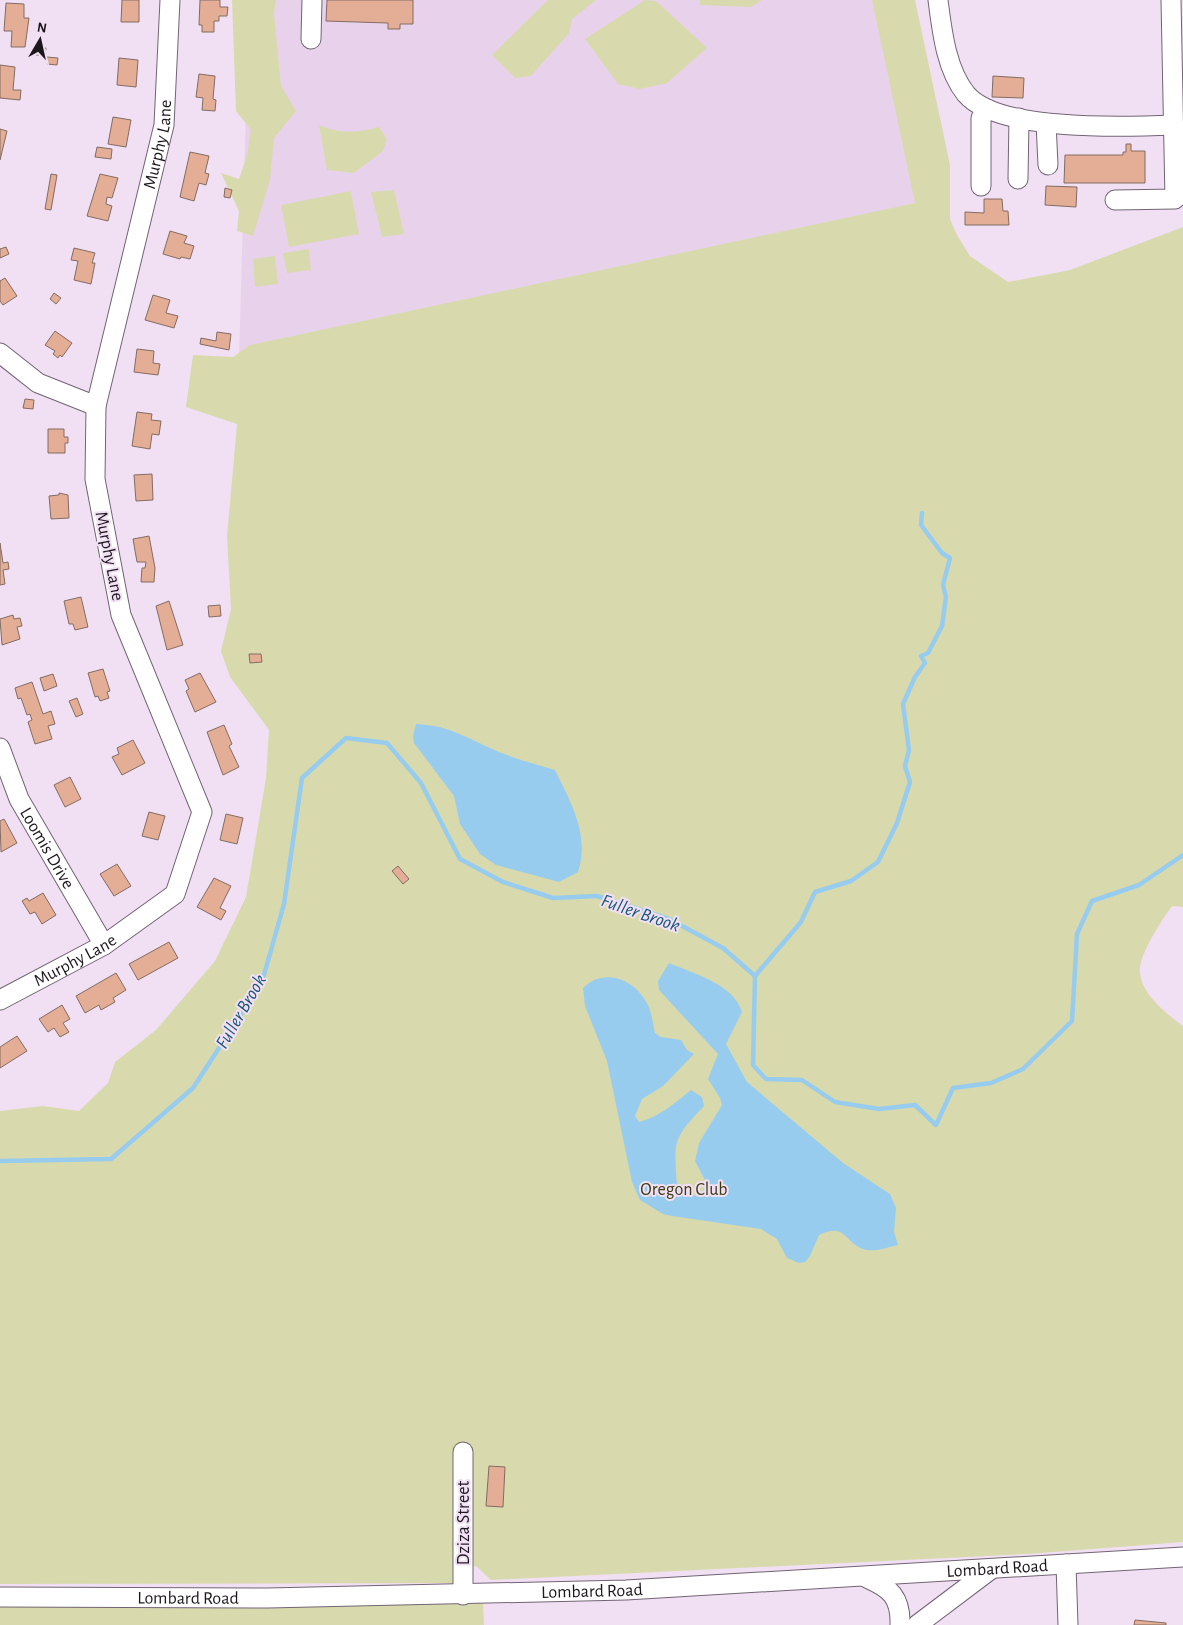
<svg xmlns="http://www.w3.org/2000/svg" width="1183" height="1625" font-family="'Alegreya Sans',sans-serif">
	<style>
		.built { fill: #e8d2eb }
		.green { fill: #d8daae }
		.water { fill: #97ccee }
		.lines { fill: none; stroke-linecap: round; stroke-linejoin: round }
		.stream { stroke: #97ccee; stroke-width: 4.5 }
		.building { fill: #e4ad95; stroke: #826c63 }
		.minor-casing { stroke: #726474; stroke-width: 21 }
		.minor { stroke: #fff; stroke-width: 19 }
		.labels { text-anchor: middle; stroke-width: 4; stroke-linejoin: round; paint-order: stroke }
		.street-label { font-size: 18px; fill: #1c171d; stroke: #f1e0f3 }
		.park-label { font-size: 18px; fill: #3b3c11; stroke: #f1e0f3 }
		.water-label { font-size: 19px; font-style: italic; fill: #175677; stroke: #f1e0f3 }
	</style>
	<rect width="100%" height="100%" fill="#f1e0f3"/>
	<path class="built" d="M249,0H903L947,210L239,357Z"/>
	<path class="green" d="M232,0H276L274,14L281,86L296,111L274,138L270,180L253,236L237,231L239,211L221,173L239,179L247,155L251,130L236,111Z
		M548,0H596L572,19L569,33L531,76L515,78L492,55Z
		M645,0L656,1L707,48L667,83L640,89L618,84L585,39Z
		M700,0H762L751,7L700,5Z
		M872,0H915L950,165V219L957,235L970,256L1008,282L1070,270L1183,227V907L1172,906C1162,920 1138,956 1140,972C1141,994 1167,1014 1183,1026V1542L1028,1554L491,1580L476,1566H454L453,1583L0,1584V1111L43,1106L79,1111L108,1083L115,1062L156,1030L215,961L246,897L266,778L269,730L230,677L221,651L231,609L227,537L237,424L186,407L193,355L233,357L250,345L915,203Z
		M319,125C340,134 357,133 379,127L387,139L383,151L354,173L327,170Z
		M394,190L404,234L382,237L371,192Z
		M351,191L359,234L289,247L281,205Z
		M309,249L311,270L287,273L283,253Z
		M275,256L278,284L255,287L253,259Z
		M483,1602L484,1625H0V1607Z"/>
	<path class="water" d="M416,724C453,725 474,743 507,755C522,761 539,765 555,770C571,802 590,836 578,872L559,882L496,865L480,854L460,824L454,796L414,743L413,736Z
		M669,963C692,973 734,984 742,1012L726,1044L747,1082L843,1163L890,1194L896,1208L894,1232L898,1245C888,1247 874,1253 863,1249C844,1242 846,1222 819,1235L810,1256L805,1262L799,1263L787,1258L777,1239L761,1229L672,1216L663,1214L640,1200L632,1182L607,1061L585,1006L583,988C605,966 637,980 649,1007C652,1015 653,1025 655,1033L661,1037L681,1040L687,1050L694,1054L663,1086L642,1099L635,1116L639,1122C659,1117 675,1103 691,1090L702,1097L704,1106C672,1140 674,1140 677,1186L683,1191L699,1197L707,1184L695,1161L699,1143L722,1105L720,1098L708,1079L718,1054L659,990L658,981Z"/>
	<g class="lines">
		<path class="stream" d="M755,976L801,922L815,892L851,881L878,862L897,823L910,782L905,766L909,750L903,704L915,677L925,663L921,656L928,653L942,626L946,597L943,585L950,558L942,553L921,525L922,513
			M0,1161L111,1159L193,1088L262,982L284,904L302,778L346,738L387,743L421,783L460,859L503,882L553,898L597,896L669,919L723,948L755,976L753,1065L766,1079L802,1080L835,1102L879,1109L915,1105L936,1125L953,1088L991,1083L1023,1069L1072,1021L1077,934L1092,901L1139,885L1183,855"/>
	</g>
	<path class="building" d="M122,0H139V22H121Z
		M200,0H220V7H228L227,16H219V21H214V32H202V25H199Z
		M327,0H413V24H400V29H388V23L326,21Z
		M6,3L24,4V18H29L25,47H11L12,31H4Z
		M37,47L46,48L45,55H36Z
		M47,57L58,58L57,65L47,64Z
		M119,58L138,60L136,87L117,85Z
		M0,65L15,67L13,90H21L20,100L0,98Z
		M199,74L215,76L213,99L216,100L215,111L202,110L203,98L196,97Z
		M993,76L1024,78L1023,98L992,97Z
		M113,117L131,120L126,147L108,144Z
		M0,129L7,131L0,160Z
		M1126,144H1131V151H1145V183H1064L1065,155H1123V152H1126Z
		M97,147L112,149L111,159L95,157Z
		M190,152L209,156L205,173L209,174L206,185L199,183L194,201L180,197Z
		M51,174L57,175L51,210L45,209Z
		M100,174L118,178L112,198L107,197L106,204L112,206L108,221L87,216Z
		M1046,186L1077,187L1076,207L1045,205Z
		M225,188L232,190L230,198L224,197Z
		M984,199H1002L1003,211H1008L1009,225H965V212L984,213Z
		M170,231L187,236L184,243L194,246L190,259L181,257L180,259L163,254Z
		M6,247L9,254L0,258V249Z
		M74,248L95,253L92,263H95L91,284L74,280L78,261L71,260Z
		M5,278L17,296L3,305L0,301V281Z
		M54,293L61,298L56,304L50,299Z
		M153,295L170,300L166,313L178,316L174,328L145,320Z
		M55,331L72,343L62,357L60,355L58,358L53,354L55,351L45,345Z
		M217,332L231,334L229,350L200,344L201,338L216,341Z
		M137,349L154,351L153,363L160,364L158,375L134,372Z
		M25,399L34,400L33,409L23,408Z
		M137,412L152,414L151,420L161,421L159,435L152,434L150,449L132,446Z
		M48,429H64V437H68V443H65V453H48Z
		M152,474L153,500L136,501L134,475Z
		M59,493L68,495L69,518L51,519L49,496L59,495Z
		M149,536L155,568L154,582H141L142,568H145L146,562H137L133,539Z
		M0,543L3,563L8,562L9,569L3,570L5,584L0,585Z
		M81,597L88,627L75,630L73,624H69L64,601Z
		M169,601L183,645L167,650L156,606Z
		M220,605L221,616L209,617L208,606Z
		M13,615L14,619L20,618L22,626L17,627L20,639L2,645L0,619Z
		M249,654H261L262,662L250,663Z
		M103,669L110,691L107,692L109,698L100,701L98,696L95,697L88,673Z
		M200,673L216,702L195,712L186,691L189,689L185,680Z
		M53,674L57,686L44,691L40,678Z
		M32,682L43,714L51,711L55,724L48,726L52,739L35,744L28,722L32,720L30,714L27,715L21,698L18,699L15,688Z
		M77,698L83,714L76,717L69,701Z
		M224,725L232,744L229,746L239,767L223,775L207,732Z
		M133,740L145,763L122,775L112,757L119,754L117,748Z
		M70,777L81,799L65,807L54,785Z
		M149,812L165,816L158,840L142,836Z
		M226,814L243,818L237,844L220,840Z
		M4,819L17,843L1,852L0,821Z
		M117,864L131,886L114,896L100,874Z
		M398,866L409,879L403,884L392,871Z
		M214,878L231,886L220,908L226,911L221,920L197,907Z
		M43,893L56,915L42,924L35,912L30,914L22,901L27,898L29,901Z
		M169,942L178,958L138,980L129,964Z
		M116,973L126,990L113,998L115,1002L101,1010L99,1005L85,1013L76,996Z
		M62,1005L70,1019L63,1023L69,1032L60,1037L54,1028L48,1032L39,1019Z
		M17,1036L27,1051L0,1068V1047Z
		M489,1466L505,1467L503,1507L486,1506Z
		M1135,1620L1166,1623V1625H1134Z"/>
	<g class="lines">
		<g class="minor-casing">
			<g id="minor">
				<path d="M938,0C942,31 946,69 966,94C998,132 1127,127 1174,125"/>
				<path d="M311,39L312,0"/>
				<path d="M1046,123L1048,165"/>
				<path d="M1018,179L1019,118"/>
				<path d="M981,186V118L987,109"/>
				<path d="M1115,200L1175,199L1171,0"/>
				<path d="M0,353L38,383L96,406"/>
				<path id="s1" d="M0,748L19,799L104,945"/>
				<path id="s2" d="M0,1000L104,945L175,894L202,812L121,615L95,479L96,406L164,125L170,0"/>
				<path d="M463,1452V1595"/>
				<path d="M1066,1564L1068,1625"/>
				<path d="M867,1578C890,1588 901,1597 900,1625"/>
				<path id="s3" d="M0,1597L268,1598L626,1590L1183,1557"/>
				<path d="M917,1625L990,1570"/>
			</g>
		</g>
		<use href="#minor" class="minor"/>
	</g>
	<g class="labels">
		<g class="street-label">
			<text dy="6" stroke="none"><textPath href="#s2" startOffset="985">Murphy Lane</textPath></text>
			<text transform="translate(110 556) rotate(79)" y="6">Murphy Lane</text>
			<text dy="6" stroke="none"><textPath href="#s1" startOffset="111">Loomis Drive</textPath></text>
			<text dy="6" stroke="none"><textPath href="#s2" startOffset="85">Murphy Lane</textPath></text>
			<text transform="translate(463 1523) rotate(-90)" y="6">Dziza Street</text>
			<text dy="6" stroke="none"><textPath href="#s3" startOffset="998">Lombard Road</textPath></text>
			<text dy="6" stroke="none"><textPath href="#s3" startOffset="592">Lombard Road</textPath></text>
			<text dy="6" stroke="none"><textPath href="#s3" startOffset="188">Lombard Road</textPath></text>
		</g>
		<g class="park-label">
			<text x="684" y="1195">Oregon Club</text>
		</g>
		<g class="water-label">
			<text transform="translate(641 912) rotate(19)" y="7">Fuller Brook</text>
			<text transform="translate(240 1011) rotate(-60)" y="7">Fuller Brook</text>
		</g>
	</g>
	<g transform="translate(40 40) rotate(9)" stroke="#f1e0f3" stroke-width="4" paint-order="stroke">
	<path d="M0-4L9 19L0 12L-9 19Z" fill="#1c171d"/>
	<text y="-8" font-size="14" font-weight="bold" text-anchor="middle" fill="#1c171d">N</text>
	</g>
</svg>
